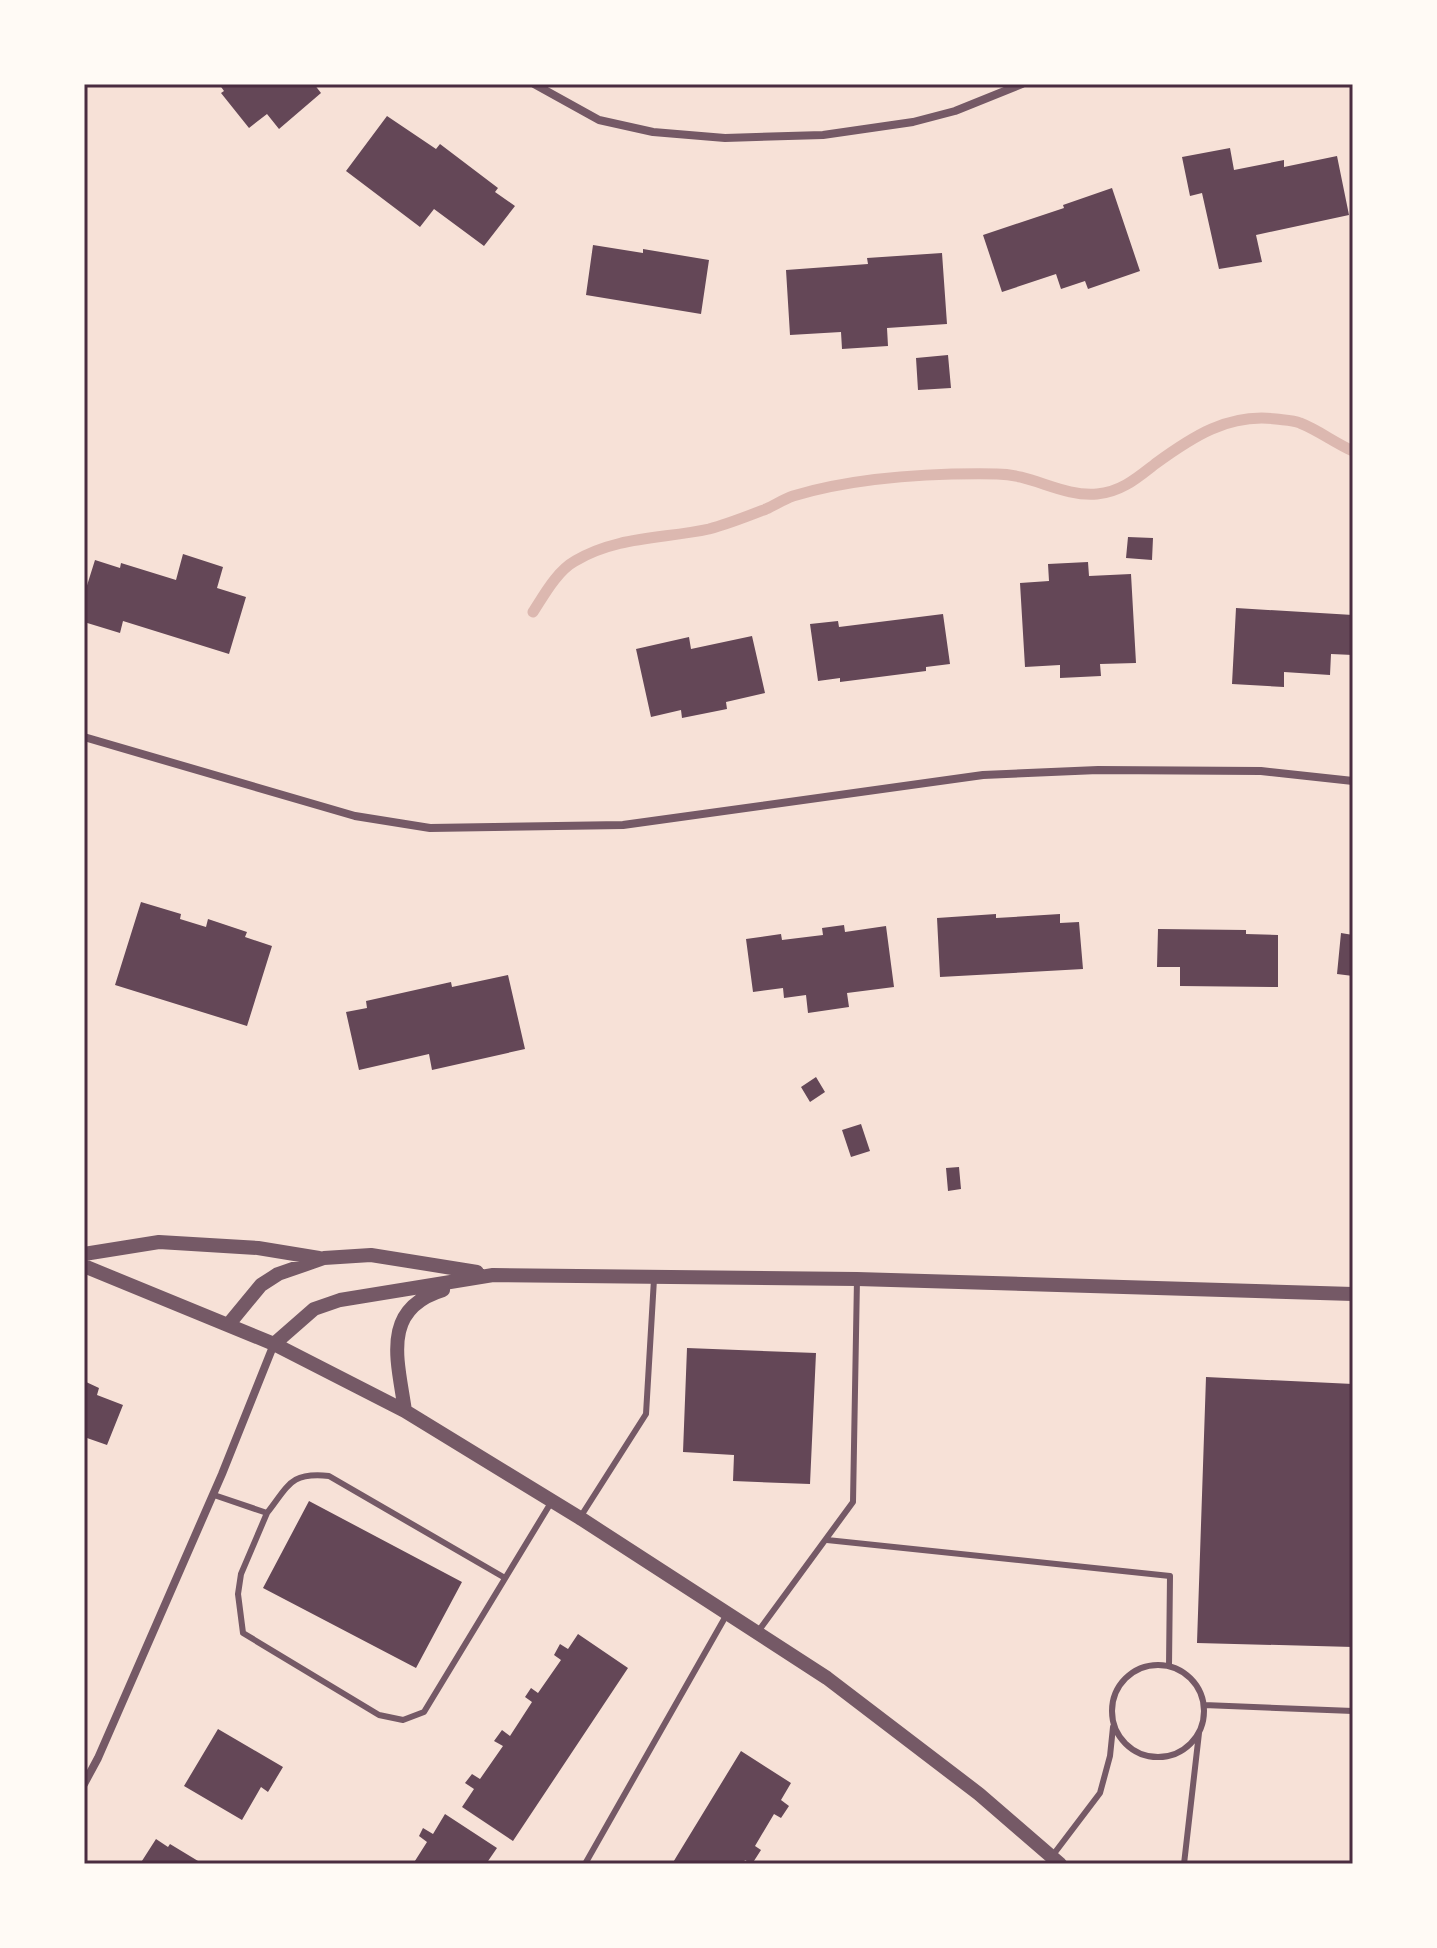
<svg xmlns="http://www.w3.org/2000/svg" width="1437" height="1948" font-family="Commissioner,sans-serif">
	<style>
		.lines { fill: none; stroke-linecap: round; stroke-linejoin: round }
		.stream { stroke: #dcb8b0; stroke-width: 11 }
		.building { fill: #644757 }
		.service { stroke: #755966; stroke-width: 6 }
		.minor { stroke: #755966; stroke-width: 8 }
		.tertiary { stroke: #755966; stroke-width: 14 }
		.neatline { fill: none; stroke: #4a2c40; stroke-width: 3 }
	</style>
	<rect width="100%" height="100%" fill="#f7e1d7"/>
	<g class="lines">
		<path class="stream" d="M533,612C544,595 557,571 575,561C617,536 663,539 709,529C728,524 748,516 766,509C775,505 784,499 793,496C857,477 931,473 997,474C1032,474 1062,497 1097,494C1121,492 1137,478 1155,464C1192,437 1228,413 1276,419C1283,420 1293,420 1300,423C1318,430 1335,443 1353,451"/>
	</g>
	<path class="building" d="M219,84H314L321,93L279,129L267,114L249,128L221,93L224,91Z
		M387,116L436,149L440,144L498,188L495,192L515,206L484,246L434,209L420,227L346,171Z
		M1230,148L1234,170L1284,160V167L1337,156L1349,215L1256,235L1262,262L1219,269L1202,193L1190,196L1182,157Z
		M1112,188L1140,271L1088,289L1085,281L1061,289L1056,274L1002,292L983,235L1064,208L1063,205Z
		M593,245L643,253V249L709,260L701,314L586,295Z
		M942,253L947,324L887,328L888,346L842,349L841,332L790,335L786,270L868,264L867,258Z
		M948,355L951,388L918,390L916,358Z
		M1128,537L1153,538L1152,560L1126,558Z
		M183,554L223,567L217,588L246,597L229,654L123,621L120,633L84,622V595L95,560L120,568L121,563L176,580Z
		M1088,562L1089,576L1131,574L1136,663L1100,664L1101,676L1060,678V665L1025,667L1020,583L1049,581L1048,564Z
		M1236,608L1353,615V655L1331,654L1330,675L1284,672V687L1232,684Z
		M943,614L950,664L926,667V671L840,682V678L818,681L810,624L838,621L839,627Z
		M752,636L765,693L726,702L727,709L682,718L681,710L651,717L636,649L689,637L691,649Z
		M141,902L181,914L180,919L206,927L208,919L247,932L245,937L272,946L247,1026L115,985Z
		M996,914V918L1060,914V923L1079,922L1083,969L940,977L937,918Z
		M844,925L845,932L886,926L894,987L847,993L849,1007L808,1013L806,995L784,998L783,988L753,992L746,939L781,934L782,940L823,935L822,928Z
		M1158,929L1246,930V934L1278,935V987L1180,986V967H1157Z
		M1341,933L1353,935V976L1337,974Z
		M508,975L525,1049L432,1070L429,1054L359,1070L346,1012L367,1008L366,1001L451,982L452,987Z
		M816,1077L825,1092L810,1102L801,1087Z
		M861,1124L870,1151L851,1157L842,1130Z
		M959,1167L961,1189L948,1191L946,1168Z
		M687,1348L816,1353L810,1484L733,1481L734,1455L683,1452Z
		M1206,1377L1353,1384V1647L1197,1643Z
		M84,1381L99,1388L97,1395L123,1405L107,1445L87,1438L84,1446Z
		M309,1501L462,1582L416,1668L263,1588Z
		M578,1634L628,1668L513,1841L462,1807L474,1789L465,1783L472,1774L480,1779L503,1746L494,1741L502,1730L510,1736L532,1702L525,1697L531,1688L538,1693L561,1660L554,1655L560,1644L568,1649Z
		M218,1729L283,1767L268,1792L261,1787L242,1820L184,1786Z
		M741,1751L791,1783L781,1800L789,1806L781,1818L774,1814L755,1846L761,1850L752,1864L745,1860L743,1864H672Z
		M445,1814L497,1848L486,1864H413L427,1842L419,1836L423,1828L433,1834Z
		M156,1839L168,1847L170,1844L203,1864H140Z"/>
	<g class="lines">
		<path class="service" d="M214,1495L267,1513L241,1574L238,1594L243,1633L379,1715L403,1720L424,1712L552,1501
			M267,1513C289,1485 290,1472 329,1476L505,1578
			M581,1516L646,1414L654,1279
			M827,1540L1170,1576L1169,1666
			M757,1633L853,1502L857,1279
			M1112 1711a46 46 0 1 1 92 0a46 46 0 1 1-92 0Z
			M1204,1705L1353,1711
			M1053,1855L1100,1793L1110,1756L1113,1727
			M585,1864L727,1614
			M1184,1864L1199,1733"/>
		<path class="minor" d="M534,84L599,120L653,132L725,138L823,135L913,122L955,111L1022,84
			M84,737L355,816L430,828L623,825L983,775L1098,770L1261,771L1353,781
			M84,1784L98,1758L222,1474L274,1344"/>
		<path class="tertiary" d="M84,1254L159,1242L258,1248L319,1258
			M84,1266L274,1344L405,1411L580,1518L827,1678L979,1794L1060,1864
			M228,1325L261,1285L278,1274L324,1258L371,1255L477,1272
			M274,1344L314,1309L340,1300L493,1275L857,1279L1353,1294
			M405,1411C398,1361 380,1309 443,1290"/>
	</g>
	<rect width="1437" height="1948" fill="none" stroke="#fffaf5" stroke-width="172"/>
	<rect x="86" y="86" width="1265" height="1776" class="neatline"/>
</svg>
